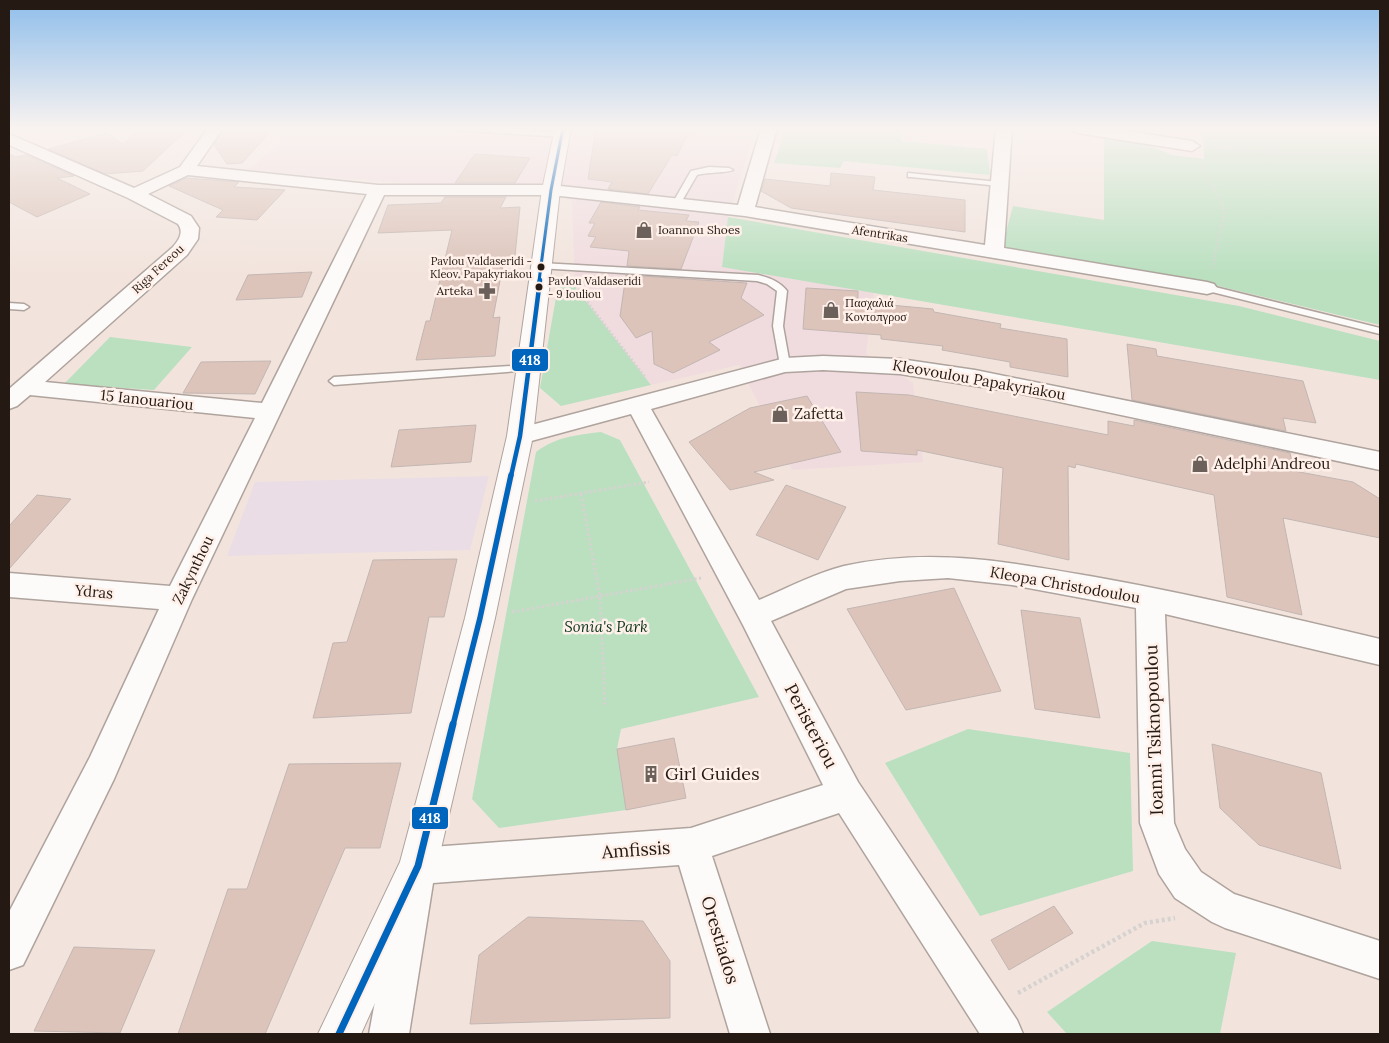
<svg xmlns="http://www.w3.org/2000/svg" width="1389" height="1043" font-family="Lora,serif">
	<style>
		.commercial { fill: #f0dcdf }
		.industrial { fill: #eadde5 }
		.green { fill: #bae0c0 }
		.building { fill: #dcc4bb; stroke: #c3b6b2 }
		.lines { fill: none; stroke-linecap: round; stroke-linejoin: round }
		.service-casing { stroke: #afa39d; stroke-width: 3 }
		.minor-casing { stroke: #afa39d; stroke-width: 3 }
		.tertiary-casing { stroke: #afa39d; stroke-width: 2 }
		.path-far3 { stroke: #d6d2d0; stroke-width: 2; stroke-dasharray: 2 2; stroke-linecap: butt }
		.path-far2 { stroke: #d6d2d0; stroke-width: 2.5; stroke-dasharray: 2 2; stroke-linecap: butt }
		.path-far1 { stroke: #d6d2d0; stroke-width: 3; stroke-dasharray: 2.5 2.5; stroke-linecap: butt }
		.path { stroke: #d6d2d0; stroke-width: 4.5; stroke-dasharray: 3 3; stroke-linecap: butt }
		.service { fill: #fdfbfa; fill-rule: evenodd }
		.minor { fill: #fdfbfa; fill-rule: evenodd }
		.tertiary { fill: #fdfbfa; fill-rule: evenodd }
		.bus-1-far3-casing { stroke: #fff1ea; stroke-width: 5.5 }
		.bus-1-far2-casing { stroke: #fff1ea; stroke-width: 8 }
		.bus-1-far1-casing { stroke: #fff1ea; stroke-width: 9 }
		.bus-1-casing { stroke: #fff1ea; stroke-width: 11 }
		.bus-1-far3 { stroke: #0065bd; stroke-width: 3 }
		.bus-1-far2 { stroke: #0065bd; stroke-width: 4.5 }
		.bus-1-far1 { stroke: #0065bd; stroke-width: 5.5 }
		.bus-1 { stroke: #0065bd; stroke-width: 7 }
		.bus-dot { fill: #241913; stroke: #fff1ea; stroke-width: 2 }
		.labels { text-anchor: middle; stroke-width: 5; stroke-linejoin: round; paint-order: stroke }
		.far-bus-label { font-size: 11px; fill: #241913; stroke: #fff1ea; text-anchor: end }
		.far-poi-label { font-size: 12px; fill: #241913; stroke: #fff1ea; text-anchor: start }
		.far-street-label { font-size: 12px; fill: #241913; stroke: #fff1ea }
		.street-label { font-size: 15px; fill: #241913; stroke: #fff1ea }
		.poi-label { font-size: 15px; fill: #241913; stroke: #fff1ea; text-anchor: start }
		.park-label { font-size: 15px; font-style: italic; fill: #0b331d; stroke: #fff1ea }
		.near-street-label { font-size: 18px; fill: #241913; stroke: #fff1ea }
		.near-poi-label { font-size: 18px; fill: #241913; stroke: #fff1ea; text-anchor: start }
		.line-badge { stroke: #fff1ea; stroke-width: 2 }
		.badge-label { font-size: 14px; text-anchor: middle; font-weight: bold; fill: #fff }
	</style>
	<rect width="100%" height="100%" fill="#f2e4dd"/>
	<path class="commercial" d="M282,128H698L696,133L752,139L728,217L722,267L874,292L866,354L913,383L923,462L792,470L739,365L651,385L575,287L572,201L540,187L439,186L249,170L282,141L274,140Z"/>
	<path class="industrial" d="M489,476L470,550L227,556L255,482Z"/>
	<path class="green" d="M786,128H900L902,141L987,149L990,175L844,161L840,168L774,163Z
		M1199,128H1352L1380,131V325L1214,285L1001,250L1013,206L1104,220V138L1148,145L1172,155L1204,159L1203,141Z
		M728,217L1239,306L1380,341V380L722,267Z
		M558,286L575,287L651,385L561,406L540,388Z
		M110,337L192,347L154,390L64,384Z
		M601,432L620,440L759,697L621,729L617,749L626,810L499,828L472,799L536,452C556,437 576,435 601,432Z
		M968,729L1130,753L1133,871L980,916L885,763Z
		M1152,941L1236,953L1220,1034H1067L1047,1012Z"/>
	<path class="building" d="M141,128H189L143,171L105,174L48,149L107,133L123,144Z
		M225,128H274L242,163L227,164L214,145Z
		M596,128H691L677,156L672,155L648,194L608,189L612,182L588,179Z
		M9,154L16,157L26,155L74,176L57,178L90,194L37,217L9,202Z
		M475,154L530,158L515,183H455Z
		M831,173L875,177L873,190L965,200V232L791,208L761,191L765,179L830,186Z
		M186,178L239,182L234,187L285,190L257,220L216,217L223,210L169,186Z
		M445,197H506L500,208L520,207L514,265H503L493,318L500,317L495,356L416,360L426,321H430L452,230L378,233L388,205L441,203Z
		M601,202L640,207L638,210L689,215L686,221L699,222L681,269L627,266L629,251L590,247L596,237L588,236L595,223H589Z
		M312,272L302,297L236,300L248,275Z
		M626,275L747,283L741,298L764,315L709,342L720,350L673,373L654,364L652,331L636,338L620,316Z
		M806,288L858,291V302L933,309L934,312L1001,324L1000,328L1067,339L1068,377L1010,367V362L942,350L943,346L881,339V335L803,329Z
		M1127,344L1156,349L1157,356L1303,381L1316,423L1283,418L1286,431L1132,400Z
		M271,361L255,394L183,393L201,362Z
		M856,392L909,395L1108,435V421L1134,426V420L1290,453L1294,471L1353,482L1380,499V538L1283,518L1302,615L1227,597L1214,495L1076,464L1075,468L1068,466L1069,560L998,544L1003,468L917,450V455L861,451Z
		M807,396L841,452L754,472L774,480L730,490L689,442L750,408Z
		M476,425L471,462L391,467L399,430Z
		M786,485L846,507L818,560L756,535Z
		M37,495L71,499L9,569V526Z
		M457,559L444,617H429L411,713L313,718L333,643L347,642L373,560Z
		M954,588L1001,691L906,710L847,609Z
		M1021,610L1080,618L1100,718L1035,709Z
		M674,738L686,798L626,810L617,749Z
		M1212,744L1321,773L1341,869L1259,845L1220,808Z
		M401,763L380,848H345L265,1034H178L228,889H247L289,764Z
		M1054,906L1073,933L1009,970L991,940Z
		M528,917L643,921L670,961V1018L470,1024L479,955Z
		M74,947L155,950L120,1033L34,1031Z"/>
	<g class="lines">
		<g class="service-casing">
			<path id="service" d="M450,128H491L561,133L565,135L561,137L453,130Z
				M709,167L729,168L733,170C727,173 707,172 697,175L679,206H673L672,204L691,171Z
				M908,173L999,182L1003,184L999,186L911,177H908Z
				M541,263L758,275C769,278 779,281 787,291L783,326L790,365L785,368L780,365L773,326L777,291L767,284L757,281L538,268V264Z
				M1207,285L1380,328V334L1204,290L1202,288Z
				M9,303L24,304L29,307L24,310L9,309Z
				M528,365L532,366V370L334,385L329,381L334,377Z"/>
		</g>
		<g class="minor-casing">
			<path id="minor" d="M208,128H223L197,166L378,185H551L738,205L761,128H777L755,207L985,245L996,128H1012L1004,248L1207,282L1214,284L1217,288L1214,292L1207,294L745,216L551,195H384L192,599L114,779L23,965L9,970V912L90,757L159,609L9,597V573L170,586L255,418L30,395L17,406L9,409V389L173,247C179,240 184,232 178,224L128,198L9,145V134L134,188L180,167ZM188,175L367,194L262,403L45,382L187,255L198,239L199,228L191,216L148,194Z
				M1070,128H1108L1192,141L1200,146L1192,151L1077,133Z
				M823,356L900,359L975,370L1380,452V470L1013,392L900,374L823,370L785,372L651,409L759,600C786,589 815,573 844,566C932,547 1008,562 1095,577C1191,594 1286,617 1380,639V665L1165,614L1174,823L1185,849L1201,872L1234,894L1380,941V979L1225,928L1212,922L1175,898L1159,874L1140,823L1136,608L1012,585L948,578L900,581L846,589L771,621L858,782L1017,1020L1023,1034H980L839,813L712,856L770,1034H730L679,865L433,883L409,1034H369L400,866L405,853L418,848L691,828L823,785L743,625L631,414L520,444L512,442L508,436L512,430L520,428L785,358Z"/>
		</g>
		<g class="tertiary-casing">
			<path id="tertiary" d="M555,128H571L560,190L533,436L495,618L437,866L361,1034H318L400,862L465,618L507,436L542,190Z"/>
		</g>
		<path class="path-far3" d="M1232,128L1237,149
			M1214,148L1286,153H1380
			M1200,162L1225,211L1212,269"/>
		<path class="path-far2" d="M575,286L646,378"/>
		<path class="path-far1" d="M581,494L600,596L605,706
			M535,501L649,482
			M512,612L701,578"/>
		<path class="path" d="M1018,993L1145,923L1175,918"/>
		<use href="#service" class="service"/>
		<use href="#minor" class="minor"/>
		<use href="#tertiary" class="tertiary"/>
		<g class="bus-1-far3-casing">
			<path id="bus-1-far3" d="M539,281L551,190L563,128"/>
		</g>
		<g class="bus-1-far2-casing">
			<path id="bus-1-far2" d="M511,476L520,436L540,280"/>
		</g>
		<g class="bus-1-far1-casing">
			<path id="bus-1-far1" d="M453,725L480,618L511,475"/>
		</g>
		<g class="bus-1-casing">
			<path id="bus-1" d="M339,1034L418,866L453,724"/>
		</g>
		<use href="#bus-1-far3" class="bus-1-far3"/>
		<use href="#bus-1-far2" class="bus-1-far2"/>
		<use href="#bus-1-far1" class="bus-1-far1"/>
		<use href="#bus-1" class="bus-1"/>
	</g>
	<linearGradient id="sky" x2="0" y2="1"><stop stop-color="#8fbeeb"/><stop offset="0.47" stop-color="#f9f3f0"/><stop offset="1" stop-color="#f9f3f0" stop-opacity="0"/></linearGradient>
	<rect width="1389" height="274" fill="url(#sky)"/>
	<defs>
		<g id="shop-bare" transform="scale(1.35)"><path d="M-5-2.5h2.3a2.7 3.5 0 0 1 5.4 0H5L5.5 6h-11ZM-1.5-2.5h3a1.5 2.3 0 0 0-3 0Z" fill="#6c605a" stroke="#fff1ea" stroke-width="2.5" paint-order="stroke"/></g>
		<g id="pharmacy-bare" transform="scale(1.35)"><path d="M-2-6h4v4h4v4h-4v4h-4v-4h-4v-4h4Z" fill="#6c605a" stroke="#fff1ea" stroke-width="2.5" paint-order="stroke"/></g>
		<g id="building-bare" transform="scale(1.35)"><path d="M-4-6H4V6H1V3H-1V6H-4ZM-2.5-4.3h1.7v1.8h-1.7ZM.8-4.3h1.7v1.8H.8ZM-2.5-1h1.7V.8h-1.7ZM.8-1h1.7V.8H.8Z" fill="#6c605a" stroke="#fff1ea" stroke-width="2.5" paint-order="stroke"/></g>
	</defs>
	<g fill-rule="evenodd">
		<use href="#shop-bare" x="644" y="230"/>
		<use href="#pharmacy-bare" x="487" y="291"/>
		<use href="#shop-bare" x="831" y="310"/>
		<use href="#shop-bare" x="780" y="414"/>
		<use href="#shop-bare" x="1200" y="464"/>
		<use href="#building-bare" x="651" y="774"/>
	</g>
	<g class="bus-dot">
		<circle cx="541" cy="267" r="4.5"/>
		<circle cx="539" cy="287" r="4.5"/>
	</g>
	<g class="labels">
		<g class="far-bus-label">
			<text x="532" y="265">Pavlou Valdaseridi -<tspan x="532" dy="13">Kleov. Papakyriakou</tspan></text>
			<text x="548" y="285" text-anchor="start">Pavlou Valdaseridi<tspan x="548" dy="13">- 9 Iouliou</tspan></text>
		</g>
		<g class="far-poi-label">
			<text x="658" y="234">Ioannou Shoes</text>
			<text x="473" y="295" text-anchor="end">Arteka</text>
			<text x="845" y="307">Πασχαλιά<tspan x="845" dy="14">Κοντοπγροσ</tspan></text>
		</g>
		<g class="far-street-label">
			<text transform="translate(880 234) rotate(9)" y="4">Afentrikas</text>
			<text transform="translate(158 269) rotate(-43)" y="4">Riga Fereou</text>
		</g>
		<g class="street-label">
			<text transform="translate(979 380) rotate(10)" y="5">Kleovoulou Papakyriakou</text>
			<text transform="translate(147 400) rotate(6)" y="5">15 Ianouariou</text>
			<text transform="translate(193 570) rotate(-64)" y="5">Zakynthou</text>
			<text transform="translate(1065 585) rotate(10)" y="5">Kleopa Christodoulou</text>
			<text transform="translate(94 592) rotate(5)" y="5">Ydras</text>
		</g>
		<g class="poi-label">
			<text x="794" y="419">Zafetta</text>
			<text x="1214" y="469">Adelphi Andreou</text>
		</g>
		<g class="park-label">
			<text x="606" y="632">Sonia's Park</text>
		</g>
		<g class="near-street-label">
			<text transform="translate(811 726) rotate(62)" y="6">Peristeriou</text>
			<text transform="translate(1154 730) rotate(-92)" y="6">Ioanni Tsiknopoulou</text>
			<text transform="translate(636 850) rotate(-4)" y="6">Amfissis</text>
			<text transform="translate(720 940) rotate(73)" y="6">Orestiados</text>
		</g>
		<g class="near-poi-label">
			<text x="665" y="780">Girl Guides</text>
		</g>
	</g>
	<g class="line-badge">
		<rect x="511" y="348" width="38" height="24" rx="5" fill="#0065bd"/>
		<rect x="411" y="806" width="38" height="24" rx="5" fill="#0065bd"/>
	</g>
	<g class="badge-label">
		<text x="530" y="365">418</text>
		<text x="430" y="823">418</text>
	</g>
	<rect width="1389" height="1043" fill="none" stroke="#241913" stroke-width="20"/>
</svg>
